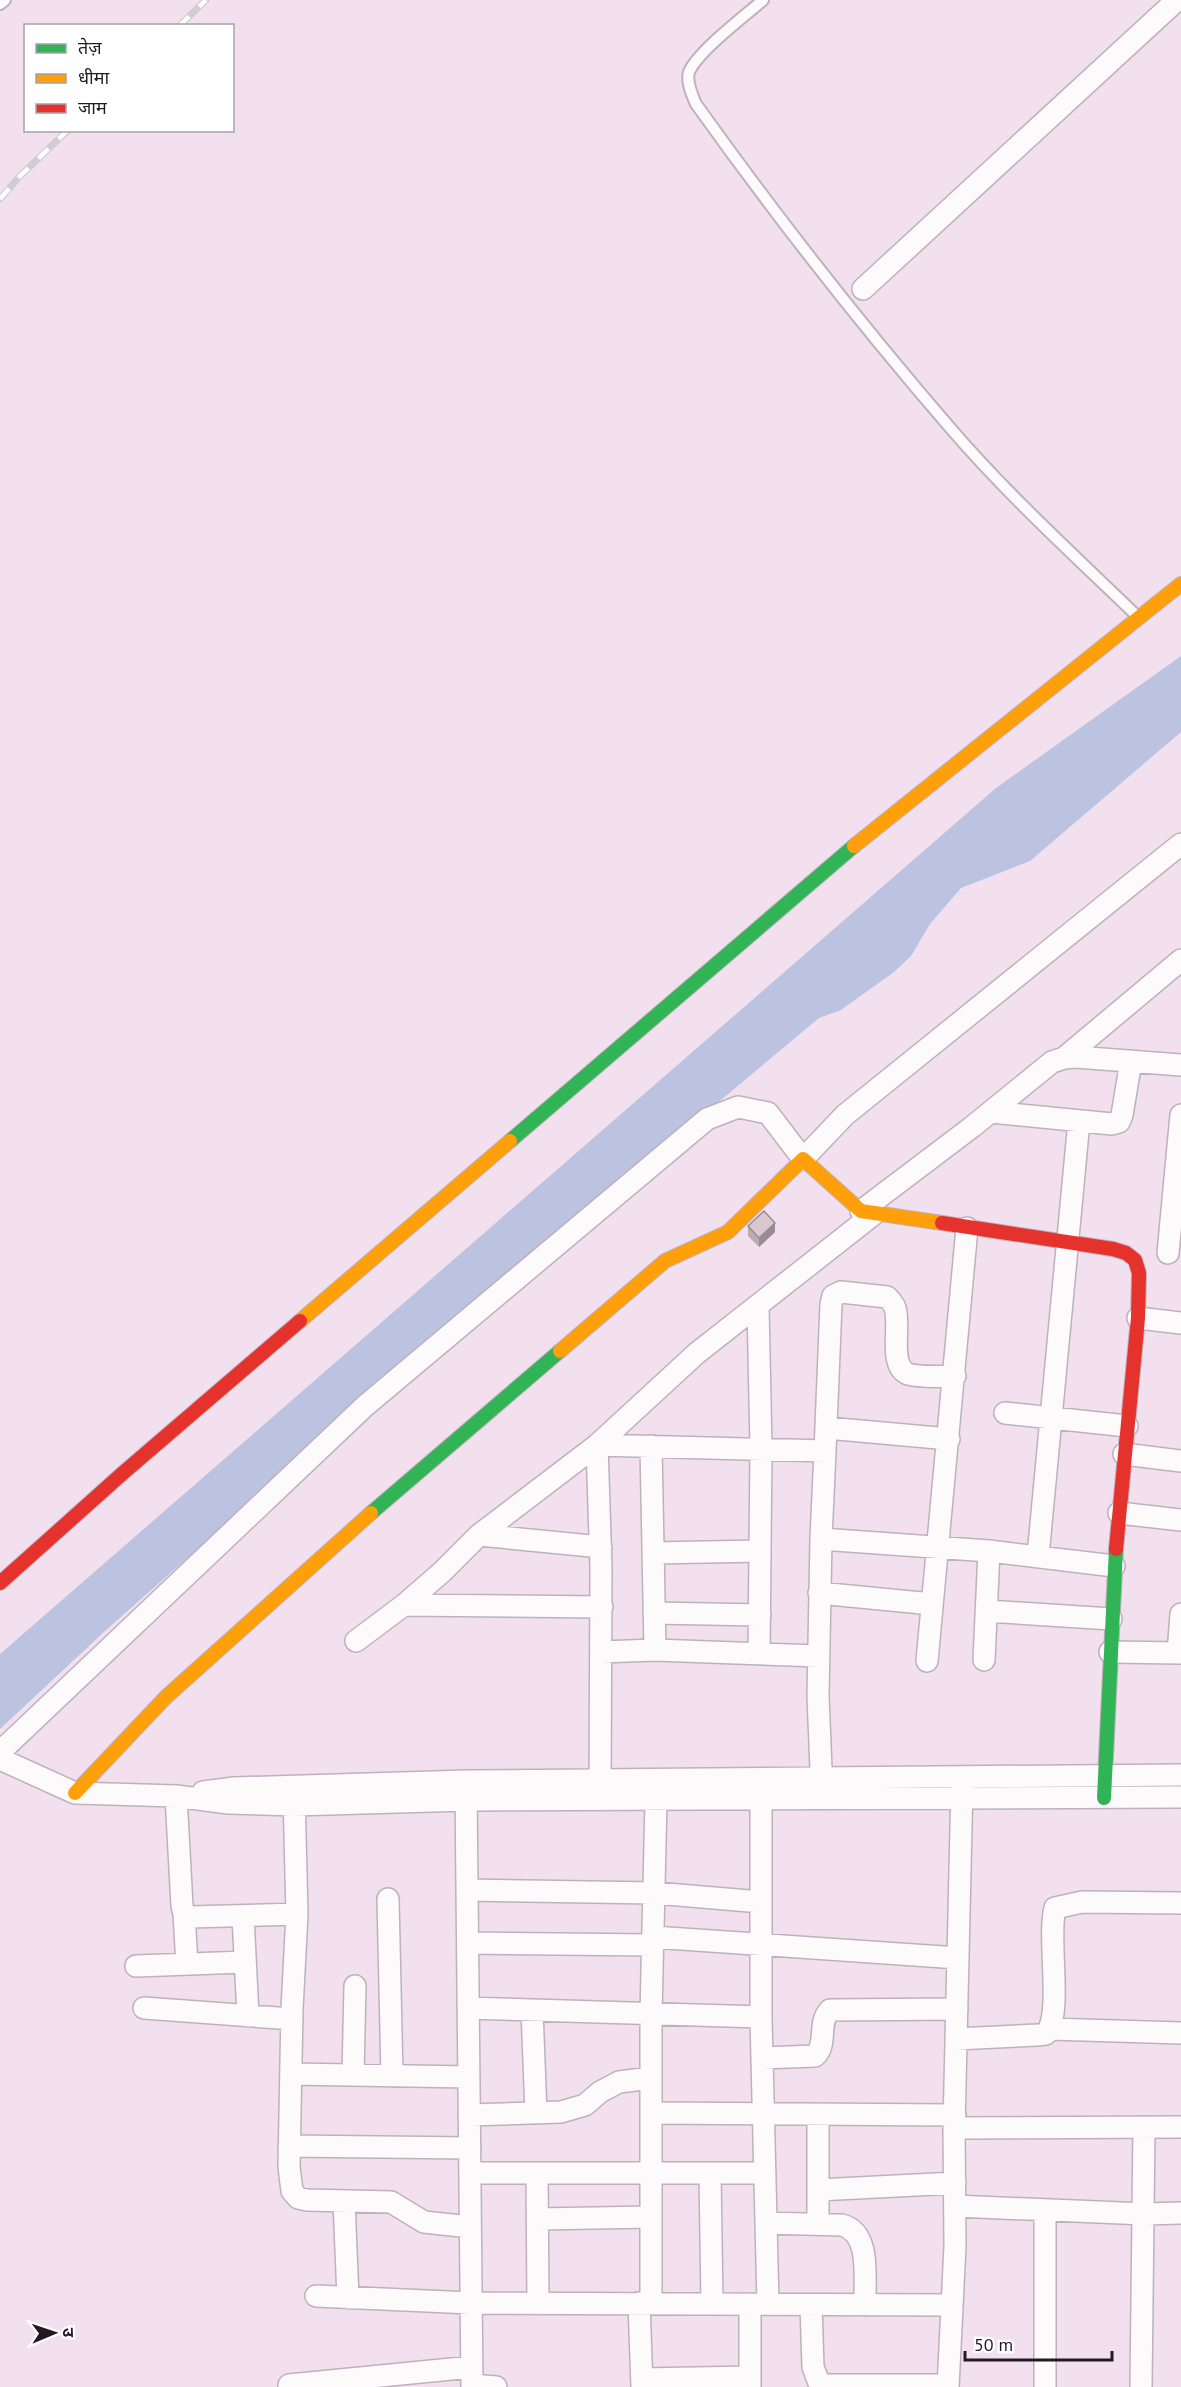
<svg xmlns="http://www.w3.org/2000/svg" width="1181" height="2387" font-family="'PT Sans','Noto Sans Devanagari',sans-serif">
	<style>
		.water { fill: #bbc3e1 }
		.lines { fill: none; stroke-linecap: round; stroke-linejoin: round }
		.lane-casing { stroke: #bfb1bc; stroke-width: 14 }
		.street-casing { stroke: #bfb1bc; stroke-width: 24 }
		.fast-casing { stroke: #bfb1bc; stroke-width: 16 }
		.slow-casing { stroke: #bfb1bc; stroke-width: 16 }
		.jam-casing { stroke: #bfb1bc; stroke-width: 16 }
		.lane { stroke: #fdfafc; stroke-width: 10 }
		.street { stroke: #fdfafc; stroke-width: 21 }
		.fast { stroke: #30b455; stroke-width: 14 }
		.slow { stroke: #ff9f0a; stroke-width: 14 }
		.jam { stroke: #e5322d; stroke-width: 14 }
		.rail-casing { stroke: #d0cccf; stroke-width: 7 }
		.rail { stroke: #fff; stroke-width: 4.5; stroke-dasharray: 14; stroke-linecap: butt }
		.wall { fill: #bbacb3 }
		.shaded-wall { fill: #988c92 }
		.building { fill: #d9c8d0; stroke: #988c92; stroke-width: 1.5 }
	</style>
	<rect width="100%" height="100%" fill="#f2e0ee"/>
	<path class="water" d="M1181,656V732L1030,861L961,888L930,924L911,956L894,972L841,1010L819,1018L418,1353L105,1631L0,1729V1654L996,788Z"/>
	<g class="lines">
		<g class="lane-casing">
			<path id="lane" d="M763,0C745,16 698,51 689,72C686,82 692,95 696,104C776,216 862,326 952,430C1009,496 1075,556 1138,617
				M0,4L5,0"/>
		</g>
		<g class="street-casing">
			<path id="street" d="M863,289L1177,0
				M1064,1058L1181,960
				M991,1112L1112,1124L1119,1122L1122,1115L1131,1061
				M861,1211L972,1127L1052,1062L1064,1058L1076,1057L1181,1065
				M1168,1253L1181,1115
				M758,1306L761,1448L759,1654
				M1138,1318L1181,1323
				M1005,1413L1127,1426
				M827,1428L949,1439
				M651,1446L655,1650
				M825,1451L831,1304L833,1296L841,1292L887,1297C890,1300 894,1304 895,1308C901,1325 888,1366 908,1374C922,1378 941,1376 955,1376
				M1124,1454L1181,1461
				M1119,1513L1181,1520
				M479,1535L601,1547
				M653,1553L760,1551
				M1038,1556L1079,1121
				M819,1593L932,1604
				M404,1605L602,1607
				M987,1611L1111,1619
				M654,1613L760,1615
				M356,1641L404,1605L442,1572L479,1535L597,1445L697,1353L874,1214
				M601,1652L655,1650L818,1656
				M1110,1652L1181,1653
				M1178,1653L1181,1614
				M984,1660L989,1551
				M927,1661L967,1228
				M0,1752L365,1406L707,1119L738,1107L768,1113L803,1159L845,1115L1181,844
				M0,1759L75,1793L176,1796L228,1803L294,1805L467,1800L1181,1797
				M761,1787V2017L768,2304
				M466,1788L472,2387
				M600,1791L601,1568L597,1445L825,1451L821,1539
				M203,1792L234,1788L466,1781L1181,1775
				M294,1793L297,1914L292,2009L289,2167L292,2191L298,2198L307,2200L391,2202L424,2222L470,2227
				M822,1793L818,1696L821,1539L989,1551L1114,1566
				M176,1796L182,1906L184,1914L190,1917L297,1914
				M467,1890L655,1893L761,1902
				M388,1899L392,2076
				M184,1914L187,1964
				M243,1916L248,2016
				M653,1937L958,1958
				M468,1943L653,1945
				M136,1966L245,1962
				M144,2008L292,2019
				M468,2008L761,2017
				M532,2010L536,2113
				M1051,2029L1181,2033
				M956,2039L1037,2035L1046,2034C1063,2013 1047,1938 1055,1908L1082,1902L1181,1903
				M762,2058L815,2056C828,2044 817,2023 830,2010L957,2009
				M291,2074L469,2077
				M353,2075L355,1986
				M651,2113L955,2115
				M469,2115L561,2112L585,2105L600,2092L619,2082L651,2078
				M954,2128L1181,2127
				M289,2146L470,2148
				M470,2173H765
				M537,2173L538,2303
				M710,2173L712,2304
				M818,2190L955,2183
				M344,2201L348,2298
				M955,2206L1145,2214L1181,2213
				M1045,2210V2387
				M538,2219L651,2217
				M766,2223L842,2225C872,2233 864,2280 865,2305
				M818,2224V2115
				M316,2296L471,2303L950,2305
				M639,2303L642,2387
				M651,2304V2014L656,1800
				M811,2305L813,2367L819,2383L827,2385H948
				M642,2379L750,2377
				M472,2385L496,2387
				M289,2387V2385L472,2367
				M750,2387V2304
				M948,2387L955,2246L954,2128L962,1784
				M1141,2387L1144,2127"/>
		</g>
		<g class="fast-casing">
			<path id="fast" d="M510,1141L854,846
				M371,1513L560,1351
				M1104,1798L1116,1549"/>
		</g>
		<g class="slow-casing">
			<path id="slow" d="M854,846L1181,584
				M300,1321L510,1141
				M560,1351L665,1261L728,1232L803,1159L861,1211L942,1223
				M75,1793L166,1697L371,1513"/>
		</g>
		<g class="jam-casing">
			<path id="jam" d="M942,1223L1113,1249L1126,1253L1135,1260L1139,1273L1138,1318L1116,1549
				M0,1583L123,1473L300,1321"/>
		</g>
		<use href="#lane" class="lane"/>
		<use href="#street" class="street"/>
		<use href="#fast" class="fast"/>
		<use href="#slow" class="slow"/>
		<use href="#jam" class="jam"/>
		<g class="rail-casing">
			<path id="rail" d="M179,26L206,0
				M0,199L19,177L68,130"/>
		</g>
		<use href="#rail" class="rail"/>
	</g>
	<path class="wall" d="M748,1226L775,1232L759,1247L748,1236Z"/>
	<path class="shaded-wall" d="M775,1223V1232L759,1247V1238Z"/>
	<path class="building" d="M764,1211L775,1223L759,1238L748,1226Z"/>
	<rect x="24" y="24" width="210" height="108" fill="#ffffff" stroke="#a7a3a7" stroke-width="1.5"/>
	<rect x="36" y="44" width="30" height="9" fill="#30b455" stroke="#a7a3a7" stroke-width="1.5"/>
	<text x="78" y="54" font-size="18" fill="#231922">तेज़</text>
	<rect x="36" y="74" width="30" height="9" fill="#ff9f0a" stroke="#a7a3a7" stroke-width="1.5"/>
	<text x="78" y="84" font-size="18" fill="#231922">धीमा</text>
	<rect x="36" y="104" width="30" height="9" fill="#e5322d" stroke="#a7a3a7" stroke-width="1.5"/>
	<text x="78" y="114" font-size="18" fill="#231922">जाम</text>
	<g transform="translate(54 2333) rotate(88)" stroke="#ffffff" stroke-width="4.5" paint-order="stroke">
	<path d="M0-4.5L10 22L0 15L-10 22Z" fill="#231922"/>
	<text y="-9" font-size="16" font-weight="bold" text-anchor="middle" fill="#231922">उ</text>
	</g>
	<path d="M965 2351v9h147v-9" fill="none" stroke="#231922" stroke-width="3"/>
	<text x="974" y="2351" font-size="18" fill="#231922" stroke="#ffffff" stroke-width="4.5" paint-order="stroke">50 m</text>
</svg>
